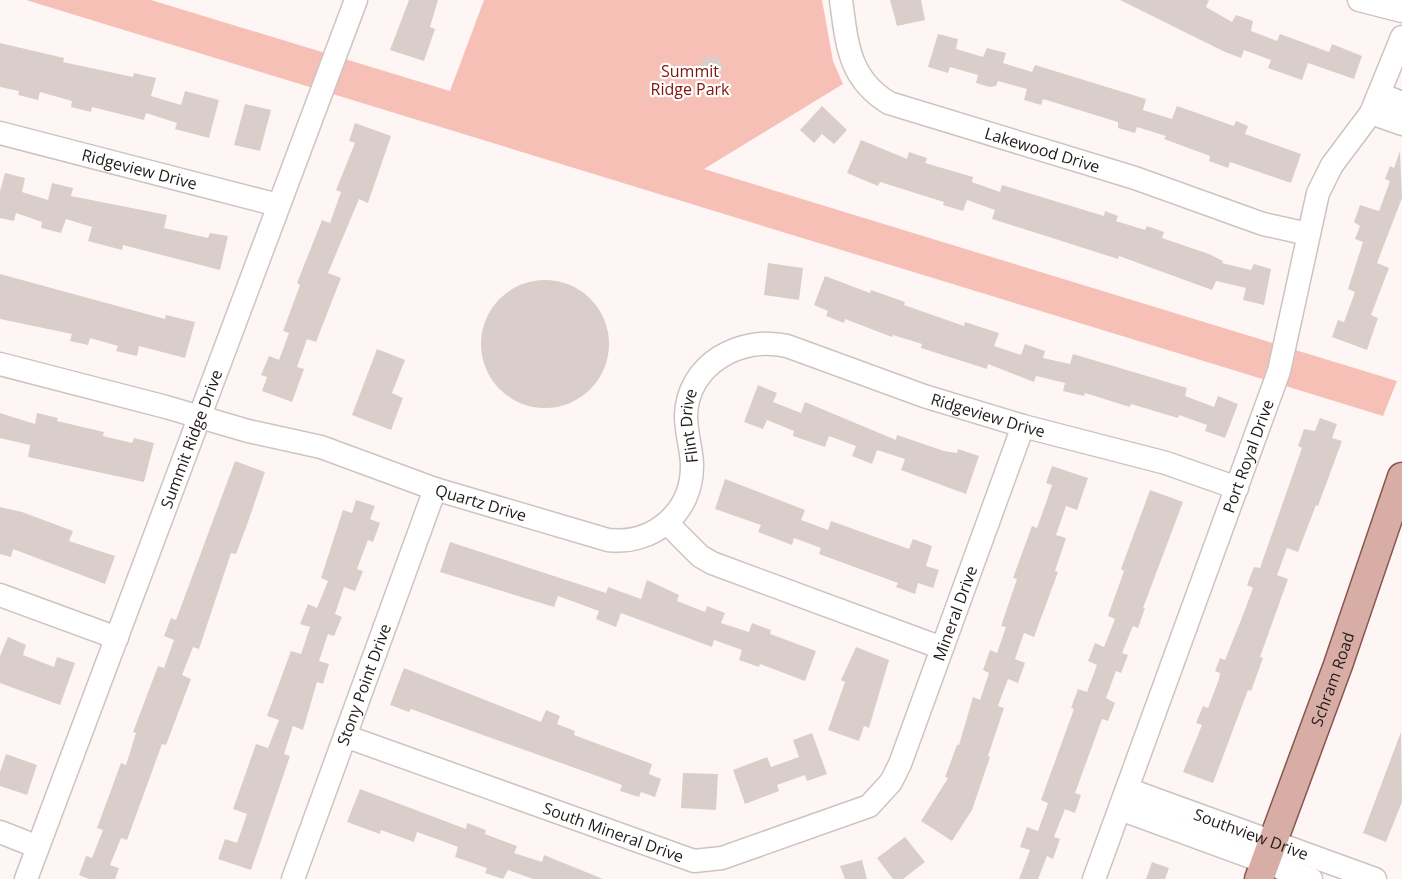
<svg xmlns="http://www.w3.org/2000/svg" width="1402" height="879" font-family="'Open Sans',sans-serif">
	<style>
		.green { fill: #f7c0b6 }
		.building { fill: #dacecb }
		.lines { fill: none; stroke-linecap: round; stroke-linejoin: round }
		.minor-casing { stroke: #cfc3c1; stroke-width: 25 }
		.major-casing { stroke: #87564e; stroke-width: 31 }
		.minor { stroke: #fff; stroke-width: 22 }
		.major { stroke: #d8ada5; stroke-width: 28 }
		.labels { text-anchor: middle; stroke-width: 4.5; stroke-linejoin: round; paint-order: stroke }
		.park-label { font-size: 16px; fill: #7e1408; stroke: #fff }
		.street-label { font-size: 16px; fill: #211c1b; stroke: #fff }
	</style>
	<rect width="100%" height="100%" fill="#fef6f5"/>
	<path class="green" d="M26,0H151L450,91L484,0H822L833,61L843,84L704,169L1397,381L1383,416Z"/>
	<path class="building" d="M409,0H438L430,27L435,29L424,61L390,50Z
		M890,0H921L925,20L897,26Z
		M1120,0H1209L1206,7L1232,22L1236,15L1253,21L1251,31L1277,41L1280,34L1329,52L1332,44L1362,56L1354,79L1308,63L1302,80L1268,68L1271,60L1244,50L1241,58L1225,52Z
		M938,34L958,39L956,49L983,57L987,48L1006,53L1003,63L1032,72L1035,65L1146,99L1143,110L1172,119L1177,106L1234,126L1236,121L1248,126L1245,134L1301,154L1291,183L1230,162L1228,168L1209,161L1210,156L1164,139L1166,136L1137,127L1135,133L1118,128V122L1043,99L1041,105L1024,100L1027,89L998,81L996,86L990,87L976,83L978,75L950,67L948,73L928,67Z
		M0,43L64,58L63,62L133,77L134,73L156,78L151,96L181,105L185,91L219,100L209,138L175,129L177,123L146,113L144,120L92,107L91,112L71,107L72,101L40,92L38,100L18,95L19,91L0,87Z
		M707,56L719,58L724,69L716,79L704,77L699,66Z
		M245,104L271,110L260,151L234,145Z
		M822,106L847,130L834,144L822,134L814,143L800,130Z
		M355,123L391,136L368,203L359,199L328,273L341,278L316,342L307,339L297,367L304,369L292,402L262,391L267,377L261,375L269,356L279,360L289,333L283,331L300,285L297,283L322,220L330,223L341,192L336,190L355,143L349,141Z
		M861,140L907,159L909,152L927,158L925,163L973,177L972,182L1000,192L1002,185L1104,216L1105,211L1118,216L1116,221L1145,230L1147,226L1164,232L1162,238L1209,254L1223,261L1222,263L1251,270L1254,264L1271,269L1264,305L1243,300L1246,288L1216,281L1212,290L1119,256L1118,259L992,219L995,210L967,200L963,211L943,205L944,202L880,182L878,186L847,173Z
		M1400,151L1402,198L1377,263L1389,268L1371,315L1378,318L1367,350L1332,337L1338,320L1344,322L1355,292L1348,289L1363,242L1355,239L1360,226L1354,222L1360,205L1379,211L1390,181L1385,179L1390,166L1394,168Z
		M5,173L25,178L22,192L48,200L52,183L73,188L71,196L167,215L164,228L208,238L210,233L228,236L220,270L123,245L122,250L88,241L92,227L66,219L61,233L41,228L42,222L16,213L14,221L0,218V191Z
		M768,263L803,268L799,300L764,295Z
		M0,274L165,319L166,315L195,322L185,358L139,346L137,356L116,351L118,346L90,338L88,345L70,341L72,334L0,319Z
		M825,276L870,293L871,290L905,302L904,305L964,326L965,322L999,333L994,346L1021,355L1025,344L1045,351L1043,358L1070,364L1073,354L1187,388L1185,396L1214,407L1218,396L1238,404L1225,438L1205,431L1207,425L1179,415L1178,418L1131,404L1130,407L1085,393L1084,396L1063,391L1065,383L1036,376L1034,382L988,364L987,369L921,348L922,344L893,335L892,337L845,319L844,323L826,316L828,311L814,305Z
		M481 344a64 64 0 1 1 128 0a64 64 0 1 1-128 0Z
		M377,349L405,360L392,393L403,398L391,430L352,415Z
		M758,385L777,393L773,402L801,413L805,402L896,440L897,435L944,451L957,453L958,449L979,456L966,494L901,470L905,459L877,450L872,464L852,456L856,446L829,436L825,447L793,436L794,431L767,420L763,429L744,422Z
		M0,413L35,424L37,413L58,418L57,421L104,432L103,436L132,443L134,438L154,443L144,482L28,457L30,445L0,438Z
		M1320,418L1337,424L1332,438L1342,441L1318,506L1316,505L1298,552L1287,548L1277,575L1288,579L1260,657L1263,658L1251,691L1248,690L1213,783L1183,772L1202,725L1196,723L1203,706L1208,708L1219,679L1220,673L1215,671L1220,658L1225,660L1243,615L1253,588L1247,585L1254,567L1260,568L1302,448L1298,446L1304,429L1315,431Z
		M235,461L265,472L248,522L236,554L231,553L199,649L193,647L182,675L191,679L166,745L162,744L127,840L121,838L110,865L119,868L115,879H89L79,875L86,856L92,858L103,830L97,828L121,763L126,765L136,733L133,732L158,666L164,668L174,640L164,636L171,618L176,620Z
		M1052,466L1088,478L1077,510L1066,506L1056,535L1066,538L1055,571L1058,572L1034,637L1024,633L1015,659L1025,663L1018,683L1008,679L998,706L1004,708L988,756L990,757L972,810L952,841L921,821L948,778L945,777L957,745H959L973,697L980,700L989,673L983,670L990,650L997,653L1006,627L1001,626L1017,579L1013,578L1032,526L1037,528L1047,500L1052,485L1046,483Z
		M725,479L805,510L801,520L828,530L831,521L909,549L913,539L932,546L926,566L939,570L933,588L918,583L915,594L896,587L898,583L819,554L821,548L794,538L792,545L758,532L761,525L715,509Z
		M1150,490L1183,502L1143,608H1145L1138,628L1133,626L1122,653L1128,655L1121,673L1116,671L1106,698L1115,703L1108,721L1102,719L1075,793L1081,795L1075,813L1065,809L1054,837L1060,839L1053,859L1047,856L1038,879H1019L1030,850L1020,847L1027,827L1038,831L1048,803L1041,800L1074,709L1071,708L1078,689L1087,692L1097,665L1088,661L1095,643L1104,647L1115,619L1108,616L1124,571L1121,569Z
		M356,500L375,506L370,519L380,523L373,542L368,540L357,569L363,571L355,591L344,587L335,614L342,617L334,636L328,634L319,661L329,664L323,684L317,682L303,730L293,726L284,754L290,756L251,870L218,859L225,839L237,843L247,814L233,809L256,744L268,748L279,720L267,716L291,651L301,654L310,627L300,624L308,604L317,608L328,581L321,578L343,510L352,513Z
		M0,507L22,512L73,531L69,541L115,556L105,584L13,549L11,557L0,554Z
		M450,542L606,593L608,587L641,599L647,580L679,595L677,601L705,612L707,606L725,613L721,623L749,632L752,623L771,630L770,634L816,651L805,681L760,664L759,667L739,660L742,650L714,640L712,647L621,613L616,627L596,619L599,611L558,596L554,607L440,572Z
		M8,637L26,645L23,655L54,667L57,657L75,663L60,705L0,683V656Z
		M856,647L889,660L869,728L864,726L859,741L828,730L845,682L841,680Z
		M404,668L541,722L546,710L560,716L557,724L575,731L574,735L652,764L649,774L661,779L655,797L641,792L639,797L620,791L622,785L411,709L409,712L390,705Z
		M1401,732L1402,802L1386,842L1363,833Z
		M812,733L827,774L807,781L805,775L777,785L779,791L745,804L733,770L767,757L771,767L799,757L793,740Z
		M6,754L37,765L27,795L0,786V772Z
		M683,773L718,774L716,810L681,808Z
		M360,789L466,829L467,823L486,830L485,834L517,846L514,853L542,862L544,855L603,879H533L508,870L503,879L485,873L487,868L455,857L458,847L445,842L417,832L414,842L381,830L380,834L347,822Z
		M905,837L925,862L903,879H893L877,858Z
		M862,860L867,879H845L840,866Z
		M1152,862L1169,868L1165,879H1146Z"/>
	<g class="lines">
		<g class="minor-casing">
			<g id="minor">
				<path id="s1" d="M841,0C847,43 848,78 889,103L1135,178L1263,224L1308,234"/>
				<path d="M1359,0L1402,11"/>
				<path d="M1379,94L1402,103"/>
				<path d="M1371,113L1402,124"/>
				<path id="s2" d="M0,133L278,205"/>
				<path id="s3" d="M0,364L166,407L248,431L321,447L435,489L608,540C653,545 692,513 692,466C692,450 686,433 686,416C687,364 741,335 787,346L924,396L1023,426L1166,463L1237,488"/>
				<path d="M667,523L700,556L712,563L942,648"/>
				<path d="M0,595L117,638"/>
				<path id="s4" d="M345,736L694,861L722,858L869,806L891,782L900,764L1023,426"/>
				<path id="s5" d="M1127,789L1375,879"/>
				<path d="M1120,809L1311,879"/>
				<path d="M0,832L38,847"/>
				<path id="s6" d="M26,879L356,0"/>
				<path id="s7" d="M293,879L435,489"/>
				<path id="s8" d="M1094,879L1279,371L1318,193L1332,165L1371,113L1402,37"/>
			</g>
		</g>
		<g class="major-casing">
			<g id="major">
				<path id="s9" d="M1259,879L1338,665L1402,477"/>
			</g>
		</g>
		<use href="#minor" class="minor"/>
		<use href="#major" class="major"/>
	</g>
	<g class="labels">
		<g class="park-label">
			<text x="690" y="77">Summit<tspan x="690" dy="18">Ridge Park</tspan></text>
		</g>
		<g class="street-label">
			<text dy="6" stroke="none"><textPath href="#s1" startOffset="279">Lakewood Drive</textPath></text>
			<text dy="6" stroke="none"><textPath href="#s2" startOffset="144">Ridgeview Drive</textPath></text>
			<text dy="6" stroke="none"><textPath href="#s3" startOffset="1164">Ridgeview Drive</textPath></text>
			<text dy="6" stroke="none"><textPath href="#s3" startOffset="801">Flint Drive</textPath></text>
			<text dy="6" stroke="none"><textPath href="#s6" startOffset="470">Summit Ridge Drive</textPath></text>
			<text dy="6" stroke="none"><textPath href="#s8" startOffset="450">Port Royal Drive</textPath></text>
			<text dy="6" stroke="none"><textPath href="#s3" startOffset="501">Quartz Drive</textPath></text>
			<text dy="6" stroke="none"><textPath href="#s4" startOffset="768">Mineral Drive</textPath></text>
			<text dy="6" stroke="none"><textPath href="#s9" startOffset="213">Schram Road</textPath></text>
			<text dy="6" stroke="none"><textPath href="#s7" startOffset="207">Stony Point Drive</textPath></text>
			<text dy="6" stroke="none"><textPath href="#s4" startOffset="285">South Mineral Drive</textPath></text>
			<text dy="6" stroke="none"><textPath href="#s5" startOffset="132">Southview Drive</textPath></text>
		</g>
	</g>
</svg>
